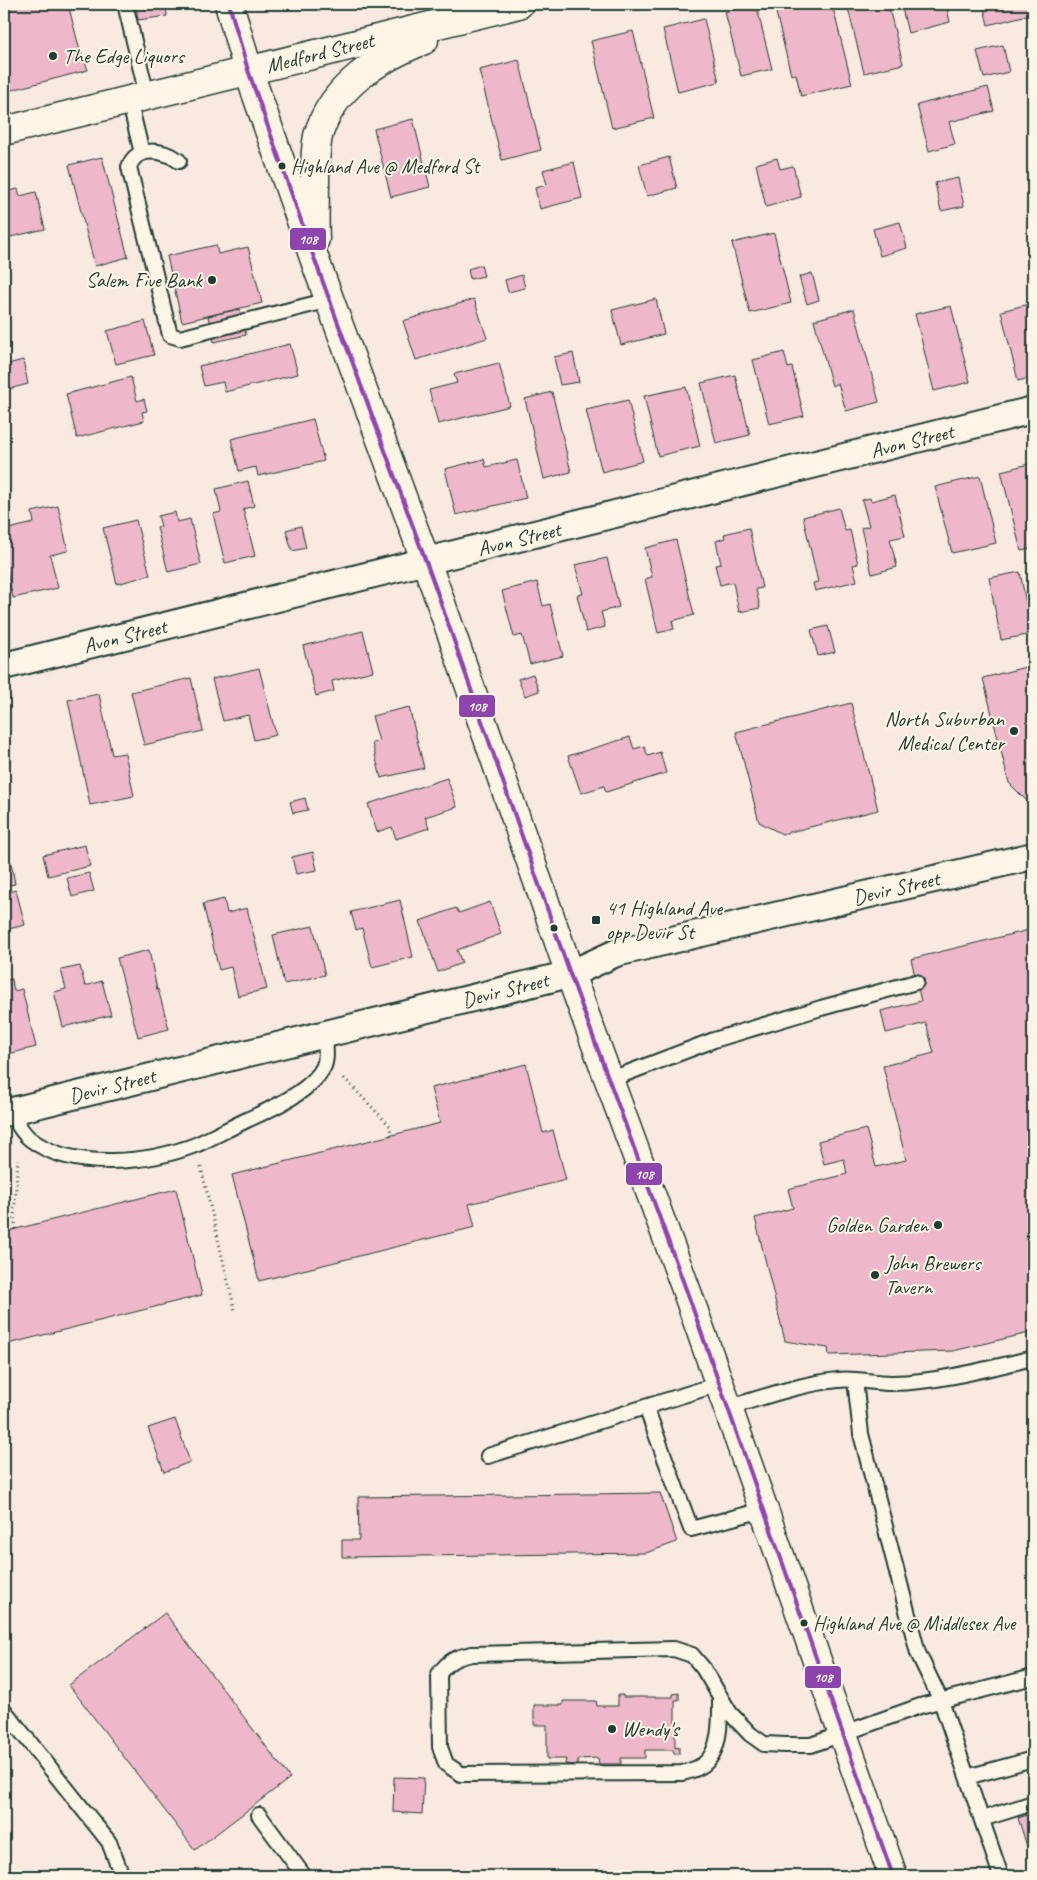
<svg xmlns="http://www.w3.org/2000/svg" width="1037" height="1880" font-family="Caveat,sans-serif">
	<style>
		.building { fill: #efb7ca; stroke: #1f3d34 }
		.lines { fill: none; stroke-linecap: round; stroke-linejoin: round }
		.lane-casing { stroke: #1f3d34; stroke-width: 18 }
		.street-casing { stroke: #1f3d34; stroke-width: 30 }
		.secondary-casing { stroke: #1f3d34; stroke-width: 31 }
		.path { stroke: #1f3d34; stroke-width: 3; stroke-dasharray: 1 4; stroke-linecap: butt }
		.lane { stroke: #fcf5e5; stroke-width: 14 }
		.street { stroke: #fcf5e5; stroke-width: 26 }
		.secondary { stroke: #fcf5e5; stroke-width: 28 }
		.bus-1-casing { stroke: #fcf5e5; stroke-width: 8 }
		.bus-1 { stroke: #8e44ad; stroke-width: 4 }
		.poi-dot { fill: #1f3d34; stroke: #fcf5e5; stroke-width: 2 }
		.labels { text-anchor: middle; stroke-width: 4; stroke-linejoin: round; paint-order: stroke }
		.bus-label { font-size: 20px; fill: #1f3d34; stroke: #fcf5e5; text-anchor: start }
		.street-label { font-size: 21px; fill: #1f3d34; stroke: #fcf5e5 }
		.poi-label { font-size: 21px; fill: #1f3d34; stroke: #fcf5e5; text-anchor: start }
		.line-badge { stroke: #fcf5e5; stroke-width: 2 }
		.badge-label { font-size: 14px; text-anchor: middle; font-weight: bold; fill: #fff }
	</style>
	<rect width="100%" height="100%" fill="#f9e9e0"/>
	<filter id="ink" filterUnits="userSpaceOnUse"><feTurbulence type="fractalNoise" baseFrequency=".02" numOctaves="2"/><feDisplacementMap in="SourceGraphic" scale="10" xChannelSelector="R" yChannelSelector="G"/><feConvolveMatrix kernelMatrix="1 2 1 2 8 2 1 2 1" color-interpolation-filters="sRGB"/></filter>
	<g filter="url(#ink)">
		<path class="building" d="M4,4H68L79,47L88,70L4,92Z
			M78,4H105L79,10Z
			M136,4H166L167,16L138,20Z
			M756,4L772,69L741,76L725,12Z
			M774,4H832L852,84L801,96L796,74L791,75Z
			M847,4H888L903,64L864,73Z
			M901,4H946L950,22L908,33Z
			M983,4H1028L1031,14L988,25Z
			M704,19L719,82L678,92L663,29Z
			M633,31L654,118L612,128L591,41Z
			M1003,45L1009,72L984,78L977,51Z
			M519,60L541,150L502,160L479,70Z
			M988,87L994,111L949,122L955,144L929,151L917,105Z
			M413,119L430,187L391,197L374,129Z
			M102,157L128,257L95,266L69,165Z
			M669,157L677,188L647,196L639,165Z
			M777,158L780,169L793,166L801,197L766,207L756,164Z
			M574,162L582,198L540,209L535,188L547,185L543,170Z
			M958,178L964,206L941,211L935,183Z
			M18,189L20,196L36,192L45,229L6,238L8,245L4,246V200H6L4,192Z
			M900,222L907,248L880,256L873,229Z
			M774,233L791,303L750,313L732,243Z
			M216,245L218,254L248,247L262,303L182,322L167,256Z
			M481,265L484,276L470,279L468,269Z
			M812,273L819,300L807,304L799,277Z
			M522,275L525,288L508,292L505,280Z
			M474,299L487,338L416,360L403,321Z
			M656,299L664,334L621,345L612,310Z
			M1033,303V377L1018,381L1001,311Z
			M951,306L970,382L934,391L915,314Z
			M240,309L246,335L214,342L208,316Z
			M854,309L879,402L846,411L838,383L832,386L814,320Z
			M145,321L154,355L116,364L107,331Z
			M290,344L298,374L225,392L223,382L204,386L199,366Z
			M784,352L788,368L792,367L804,416L769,424L753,360Z
			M573,353L579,382L560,385L554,357Z
			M23,360L28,384L5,390L4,365Z
			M499,363L510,406L438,424L429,390L457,383L454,374Z
			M735,375L750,435L716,443L701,383Z
			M131,377L137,401L144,399L147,411L142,412L144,421L77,438L66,394Z
			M686,387L700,446L658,456L644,396Z
			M552,392L571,472L544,479L525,399Z
			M628,400L643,461L602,472L586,410Z
			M313,419L324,461L258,476L256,467L239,471L231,439Z
			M484,459L486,467L517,460L526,498L456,515L445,469Z
			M1033,463V548L1021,551L1001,471Z
			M980,476L996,543L952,553L935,487Z
			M248,481L254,506L243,509L255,556L225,563L213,514L221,512L216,489Z
			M895,495L905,536L890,539L897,567L872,574L861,528L869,526L862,500L870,498L871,501Z
			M58,506L68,551L50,555L58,588L13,598L4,559V530L34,523L32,512Z
			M839,508L845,531L850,530L858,564L853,565L857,581L815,591L813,583L818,582L803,517Z
			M175,512L177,522L190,519L201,564L168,572L157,527L161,526L158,516Z
			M136,520L150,575L117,584L103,528Z
			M301,526L306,548L292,551L286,530Z
			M749,528L762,588L756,589L760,608L739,612L733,582L720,585L715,565L721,564L716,541L725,538L724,534Z
			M676,540L694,615L672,621L674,629L658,633L645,579L652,577L645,548Z
			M607,558L619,607L601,612L605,627L586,632L577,595L583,594L575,565Z
			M1020,572L1032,634L1001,640L989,578Z
			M537,582L543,606L550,604L563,656L530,664L522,635L514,637L502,591Z
			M828,626L835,652L818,656L811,630Z
			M363,631L373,671L332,681L334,691L316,696L303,646Z
			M1033,665V807L1009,783L983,678Z
			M259,668L276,735L254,740L248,715L223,721L212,679Z
			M533,674L539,691L525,696L518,679Z
			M191,678L203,731L144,745L131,692Z
			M99,694L112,755L125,753L134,796L90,805L68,700Z
			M851,703L878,810L782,834L759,822L736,732Z
			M409,707L424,768L381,778L372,743L379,741L372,716Z
			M630,737L634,749L644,746L648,756L660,752L666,773L606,792L604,786L581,793L568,756Z
			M447,778L457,807L425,817L429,828L396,839L392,827L377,832L368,804Z
			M305,798L308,810L293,813L290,802Z
			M85,845L90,866L48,876L43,855Z
			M313,852L317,870L296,874L292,857Z
			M11,862L15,884L4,886V864Z
			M89,873L94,891L72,897L67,878Z
			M16,890L25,925L4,930V893Z
			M224,899L227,913L247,908L267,989L238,996L231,967L219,970L203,904Z
			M400,900L413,957L372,967L362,928L356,930L351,912Z
			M490,902L501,934L457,950L462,963L438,972L420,921L456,908L459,913Z
			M313,926L325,975L284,984L273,935Z
			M1033,929V1332L953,1351L829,1355L828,1348L785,1341L755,1218L793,1208L788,1189L847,1174L844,1159L824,1164L818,1141L866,1129L876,1167L906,1160L883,1066L934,1053L926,1023L886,1033L881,1011L921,1001L911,959Z
			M149,950L157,990L158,989L169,1029L138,1037L117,958Z
			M80,966L85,986L102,981L111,1015L63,1027L54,992L66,989L61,970Z
			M12,979L14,991L22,989L36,1047L4,1055V981Z
			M526,1064L543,1133L553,1130L566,1180L469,1204L475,1227L259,1281L232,1175L440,1123L431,1088Z
			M176,1189L202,1295L4,1345V1232Z
			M175,1419L190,1462L164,1472L148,1428Z
			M660,1493L677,1542L646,1553L342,1557V1540H359L358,1497Z
			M165,1613L290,1778L195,1850L69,1685Z
			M679,1693V1700H675V1748L679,1747V1754H674L673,1750H645V1758H621V1764H599L598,1758L578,1759V1765L565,1764L566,1759H547V1725H534V1705H563V1701H596L597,1706H618V1695H623V1697H673V1694Z
			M394,1777L424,1778L422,1814L393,1812Z
			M1033,1813V1865L1018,1818Z"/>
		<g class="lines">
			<g class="lane-casing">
				<path id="lane" d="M125,4L147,95
					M129,100L142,153
					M179,161C164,150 136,145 129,167L170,335L180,338L329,300
					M609,1080L714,1040L821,1008L916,982
					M10,1111C16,1121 21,1132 30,1139C73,1172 150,1163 198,1144C215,1136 232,1127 249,1119C272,1109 311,1091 323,1068C328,1059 325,1045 325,1035
					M855,1380L861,1434L918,1653L941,1701L1001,1876
					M646,1407L691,1529L763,1510
					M727,1408C764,1397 800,1384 838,1380C855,1378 873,1383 891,1383C939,1382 987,1369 1033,1358
					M488,1456L719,1384
					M720,1696C720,1715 722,1750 704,1764C698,1769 690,1771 682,1773L461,1774L446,1764L440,1747L439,1674C448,1661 456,1657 472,1654L674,1649L692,1655L703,1668L730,1713L750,1734L764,1744L786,1745H811L920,1706L1033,1677
					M4,1710L109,1842L122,1876
					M967,1777L1033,1759
					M259,1815L304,1876
					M982,1819L1033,1803"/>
			</g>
			<g class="street-casing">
				<path id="street" d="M4,666L1033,410
					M4,1113L570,974L616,953L1033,856"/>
			</g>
			<g class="secondary-casing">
				<path id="secondary" d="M229,4L248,70L317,266L436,589L570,974L687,1292L893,1876
					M4,131L519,4
					M315,239C314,219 315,199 315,178C315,164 315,150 318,136C332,86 379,58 424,40"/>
			</g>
			<path class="path" d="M344,1078L390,1126L391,1136
				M201,1167L235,1311
				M16,1229L14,1218L18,1159"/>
			<use href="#lane" class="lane"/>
			<use href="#street" class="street"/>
			<use href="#secondary" class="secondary"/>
			<g class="bus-1-casing">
				<path id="bus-1" d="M229,4L248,70L317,266L436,589L570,974L687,1292L893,1876"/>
			</g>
			<use href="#bus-1" class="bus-1"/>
		</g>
	</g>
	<g class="poi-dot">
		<circle cx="53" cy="56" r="5"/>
		<circle cx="282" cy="166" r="4.5"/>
		<circle cx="212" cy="280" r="5"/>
		<circle cx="1014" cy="731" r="5"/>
		<rect x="591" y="915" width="10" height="10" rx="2.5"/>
		<circle cx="554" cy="928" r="4.5"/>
		<circle cx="938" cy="1225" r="5"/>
		<circle cx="875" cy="1275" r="5"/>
		<circle cx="804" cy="1623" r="4.5"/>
		<circle cx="612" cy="1729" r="5"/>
	</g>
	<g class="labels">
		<g class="bus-label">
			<text x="291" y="173">Highland Ave @ Medford St</text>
			<text x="813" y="1630">Highland Ave @ Middlesex Ave</text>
		</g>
		<g class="street-label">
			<text transform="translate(320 53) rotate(-14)" y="7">Medford Street</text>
			<text transform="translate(912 441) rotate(-14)" y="7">Avon Street</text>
			<text transform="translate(519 539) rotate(-14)" y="7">Avon Street</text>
			<text transform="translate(125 636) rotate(-14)" y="7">Avon Street</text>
			<text transform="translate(896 888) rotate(-13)" y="7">Devir Street</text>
			<text transform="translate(505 990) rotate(-14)" y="7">Devir Street</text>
			<text transform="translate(112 1086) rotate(-14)" y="7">Devir Street</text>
		</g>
		<g class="poi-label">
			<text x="63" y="63">The Edge Liquors</text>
			<text x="202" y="287" text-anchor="end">Salem Five Bank</text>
			<text x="1004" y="726" text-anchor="end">North Suburban<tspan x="1004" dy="24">Medical Center</tspan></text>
			<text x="606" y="915">41 Highland Ave<tspan x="606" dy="24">opp Devir St</tspan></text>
			<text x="928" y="1232" text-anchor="end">Golden Garden</text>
			<text x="885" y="1270">John Brewers<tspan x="885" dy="24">Tavern</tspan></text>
			<text x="622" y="1736">Wendy's</text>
		</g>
	</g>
	<g class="line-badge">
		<rect x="289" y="227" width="38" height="24" rx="5" fill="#8e44ad"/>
		<rect x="458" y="694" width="38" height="24" rx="5" fill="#8e44ad"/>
		<rect x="625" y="1162" width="38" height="24" rx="5" fill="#8e44ad"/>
		<rect x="804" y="1665" width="38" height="24" rx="5" fill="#8e44ad"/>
	</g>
	<g class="badge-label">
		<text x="308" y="244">108</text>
		<text x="477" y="711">108</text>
		<text x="644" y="1179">108</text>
		<text x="823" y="1682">108</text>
	</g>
	<rect width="1037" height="1880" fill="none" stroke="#fcf5e5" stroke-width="20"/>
	<rect x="10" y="10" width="1017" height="1860" fill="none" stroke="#1f3d34" stroke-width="2" filter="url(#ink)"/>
</svg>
